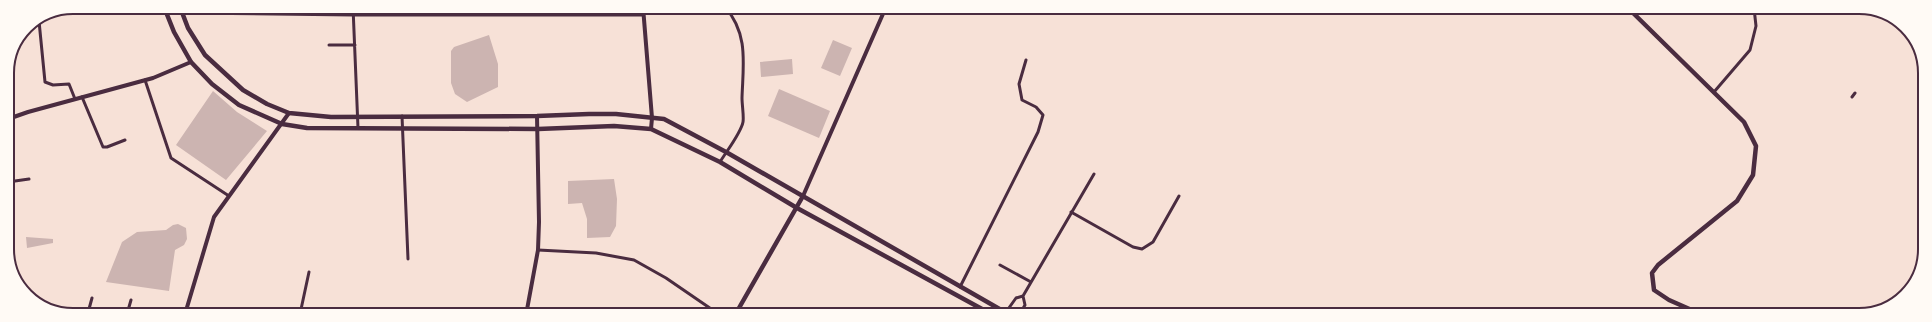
<svg xmlns="http://www.w3.org/2000/svg" width="1932" height="322" font-family="Helvetica,sans-serif">
	<style>
		.building { fill: #ccb4b1 }
		.lines { fill: none; stroke-linecap: round; stroke-linejoin: round }
		.minor { stroke: #4a2c40; stroke-width: 3 }
		.tertiary { stroke: #4a2c40; stroke-width: 4 }
		.secondary { stroke: #4a2c40; stroke-width: 4.5 }
		.rim { fill: none; stroke: #4a2c40; stroke-width: 2 }
	</style>
	<rect width="100%" height="100%" fill="#f7e1d7"/>
	<path class="building" d="M489,35L498,64V87L467,102L455,94L451,83V51L454,47Z
		M833,40L852,48L840,76L821,68Z
		M792,59L793,74L761,77L760,62Z
		M779,89L830,111L819,138L768,116Z
		M213,91L237,112L267,131L226,180L176,145Z
		M614,179L617,199L616,226L610,237L587,238V219L582,203L568,204V181Z
		M178,224L186,228L187,239L184,245L175,250L169,291L106,282L122,242L137,232L166,230L173,225Z
		M26,237L53,239V243L27,248Z"/>
	<g class="lines">
		<path class="minor" d="M353,7L358,128
			M529,7V15
			M182,13L353,15H643
			M39,21L45,82L53,85L69,84L75,99
			M329,45H355
			M145,80L171,158L229,196
			M1714,92L1750,50L1756,26L1754,8
			M82,97L103,147H107L125,140
			M1852,97L1855,93
			M402,116L408,259
			M720,162C726,152 741,133 743,122C744,116 742,105 742,98C743,65 749,34 725,7
			M8,182L29,179
			M1071,212L1133,247L1142,249L1153,242L1179,196
			M538,250L596,253L634,260L666,278L720,315
			M1000,265L1031,282
			M960,287L1038,132L1043,115L1036,107L1022,100L1019,84L1026,60
			M1006,312L1016,298L1023,296
			M91,314L89,309L92,298
			M127,314L131,300
			M300,314L309,272
			M402,315L403,311
			M1019,315L1025,305L1023,296L1094,174"/>
		<path class="tertiary" d="M643,7L652,118L651,129
			M8,119L28,112L153,78L191,62
			M803,196L886,7
			M185,314L214,217L289,113
			M526,315L538,250L539,222L537,116"/>
		<path class="secondary" d="M164,7L174,32L191,62L212,84L239,105L282,124L307,128L538,129L614,126L651,129L720,162L797,208L993,315
			M180,7L188,28L205,55L243,90L267,104L289,113L331,117L537,116L589,114H616L664,119L726,152L1010,315
			M1628,8L1744,122L1756,146L1753,175L1737,201L1658,265L1652,273L1654,290L1669,300L1703,315
			M735,315L803,196"/>
	</g>
	<path d="M0 0H1932V322H0ZM73 14H1859A59 59 0 0 1 1918 73V249A59 59 0 0 1 1859 308H73A59 59 0 0 1 14 249V73A59 59 0 0 1 73 14Z" fill="#fffaf5" fill-rule="evenodd"/>
	<path class="rim" d="M73 14H1859A59 59 0 0 1 1918 73V249A59 59 0 0 1 1859 308H73A59 59 0 0 1 14 249V73A59 59 0 0 1 73 14Z"/>
</svg>
